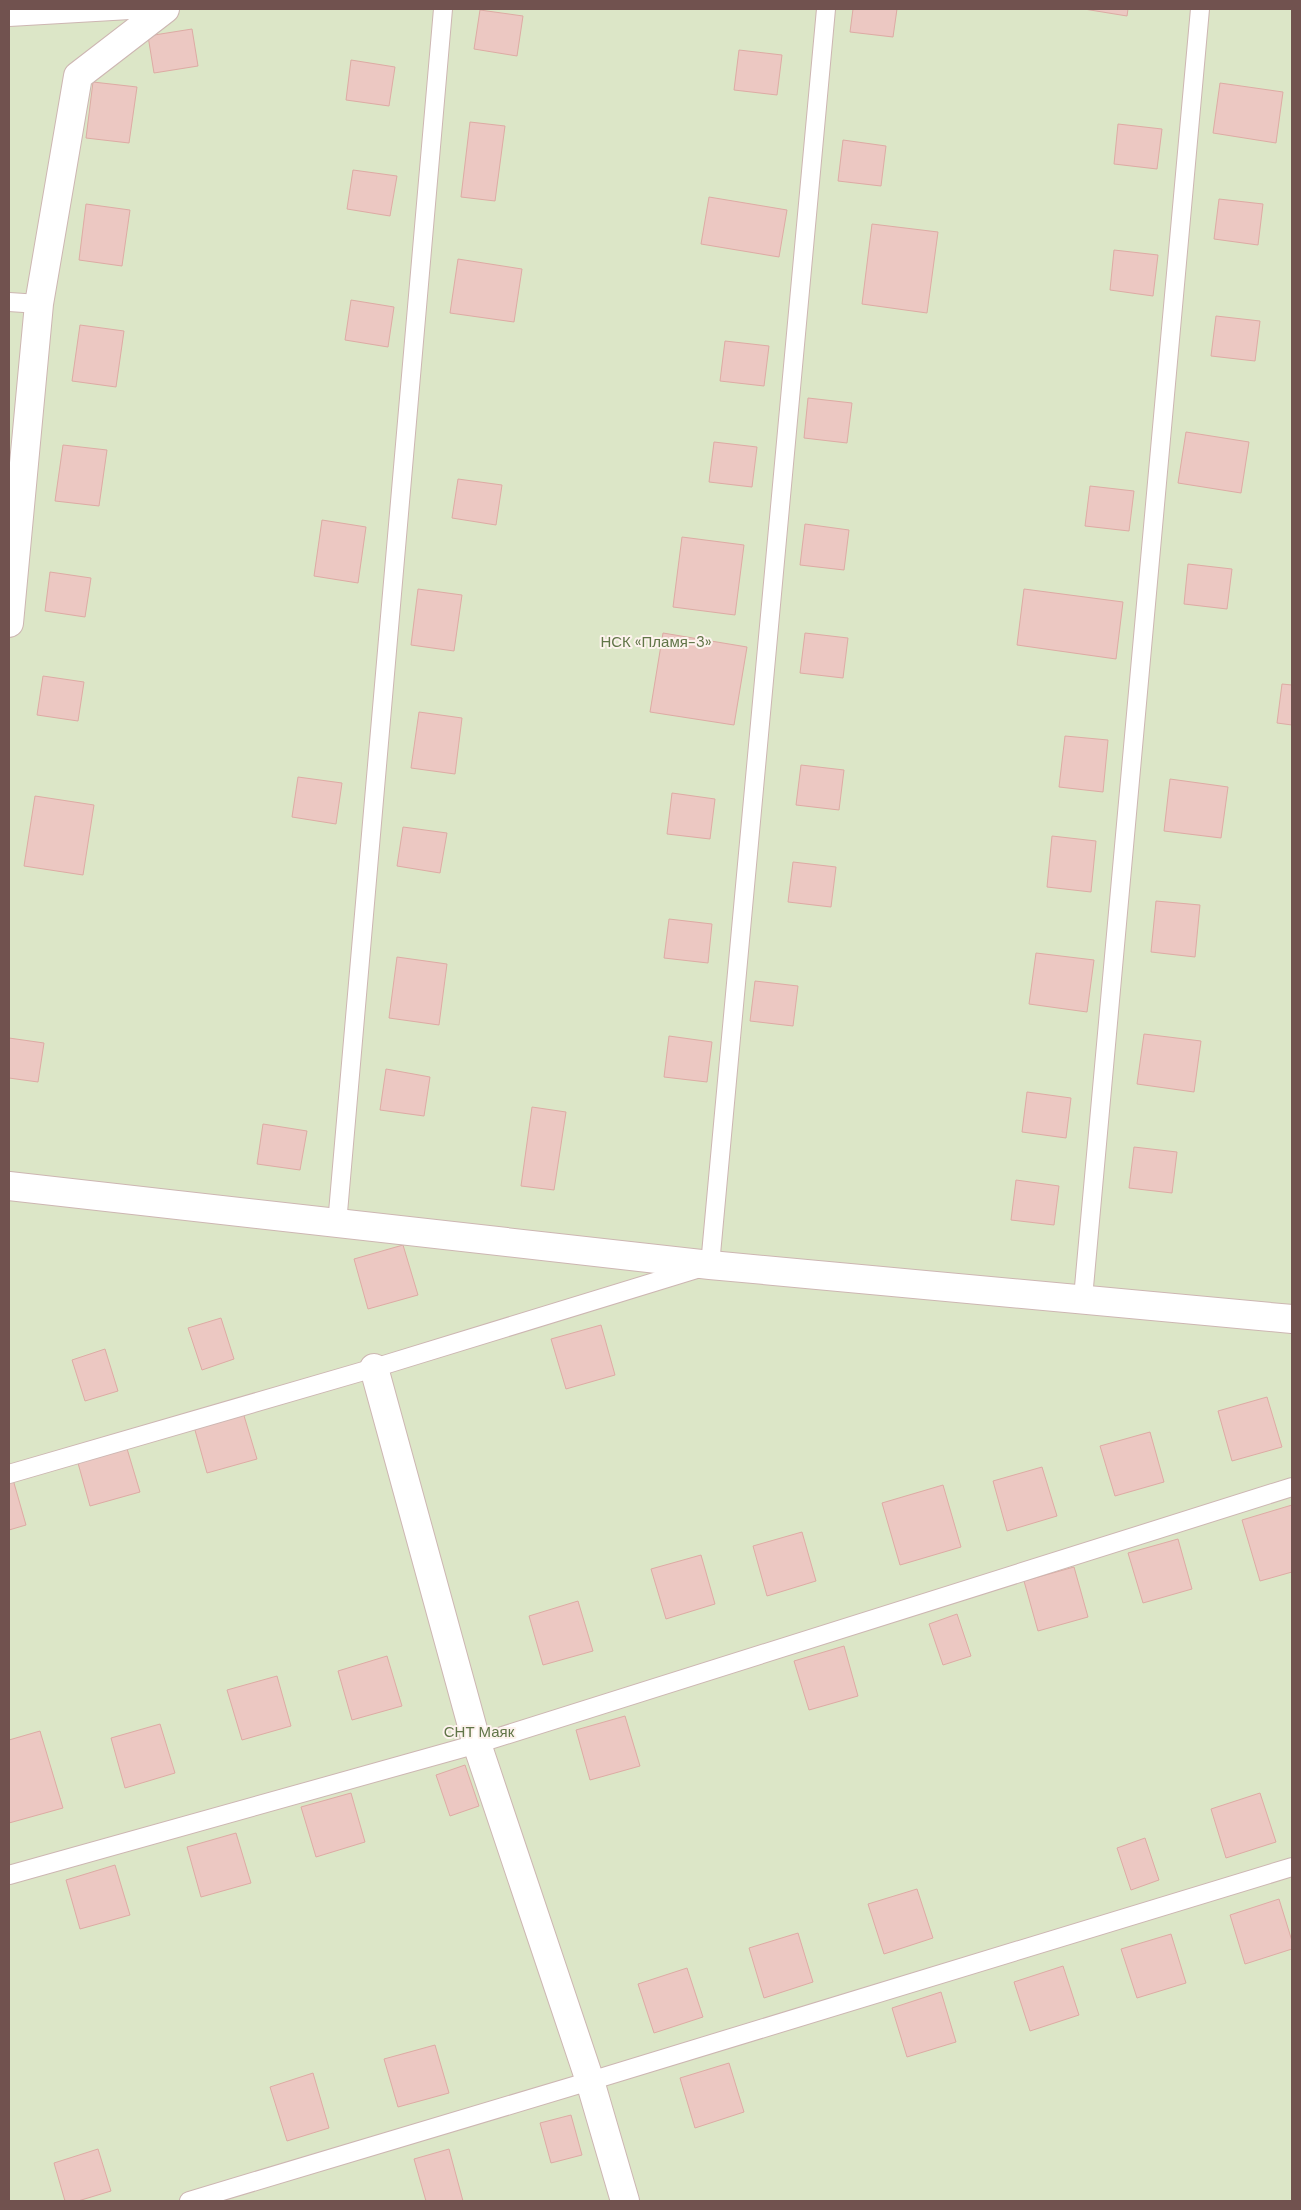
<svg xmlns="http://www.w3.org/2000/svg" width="1301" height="2210" font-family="'DM Sans',sans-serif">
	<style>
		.green { fill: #dce6c7 }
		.building { fill: #ecc8c2; stroke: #ddaba4 }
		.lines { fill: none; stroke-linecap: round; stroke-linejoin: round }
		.lane-casing { stroke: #cdb6b2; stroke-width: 20 }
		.street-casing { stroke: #cdb6b2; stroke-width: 30 }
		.lane { stroke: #fff; stroke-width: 18 }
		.street { stroke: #fff; stroke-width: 28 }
		.labels { text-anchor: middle; stroke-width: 4; stroke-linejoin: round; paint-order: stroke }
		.park-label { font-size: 15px; fill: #617548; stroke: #fdf3ed }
	</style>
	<rect width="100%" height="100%" fill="#faeee7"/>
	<path class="green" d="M9,9H1292V2201H9Z"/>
	<path class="building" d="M853,9H897L893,37L850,32Z
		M1084,9H1128L1127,16Z
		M480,10L523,16L517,56L474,49Z
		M192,29L198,66L154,73L148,36Z
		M739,50L782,55L777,95L734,90Z
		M351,60L395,67L389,106L346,100Z
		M93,82L137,87L129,143L86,138Z
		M1220,83L1283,92L1276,143L1213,133Z
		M470,122L505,126L495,201L461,197Z
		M1118,124L1162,129L1157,169L1114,164Z
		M843,140L886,146L881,186L838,181Z
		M353,170L397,176L390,216L347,209Z
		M709,197L787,210L779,257L701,244Z
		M1219,199L1263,204L1258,245L1214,239Z
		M86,204L130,210L122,266L79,260Z
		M872,224L938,232L927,313L862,304Z
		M1114,250L1158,255L1153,296L1110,290Z
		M458,259L522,269L514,322L450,313Z
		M351,300L394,307L388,347L345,340Z
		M1216,316L1260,321L1255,361L1211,356Z
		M80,325L124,331L116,387L72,381Z
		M725,341L769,346L764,386L720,381Z
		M808,398L852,403L847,443L804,438Z
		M1186,432L1249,442L1241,493L1178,483Z
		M714,442L757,447L752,487L709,482Z
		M63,445L107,450L99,506L55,501Z
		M458,479L502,485L496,525L452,518Z
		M1090,486L1134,491L1129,531L1085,526Z
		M322,520L366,527L358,583L314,576Z
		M805,524L849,530L844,570L800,565Z
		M682,537L744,545L735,615L673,607Z
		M1188,564L1232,569L1227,609L1184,604Z
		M50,572L91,578L85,617L45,611Z
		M418,589L462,595L454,651L411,645Z
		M1024,589L1123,602L1116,659L1017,645Z
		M663,633L747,647L734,725L650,712Z
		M805,633L848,638L843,678L800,673Z
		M43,676L84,682L78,721L37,715Z
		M1282,684L1292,685V725L1277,723Z
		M419,712L462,718L455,774L411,768Z
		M1065,736L1108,740L1103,792L1059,787Z
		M801,765L844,770L839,810L796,805Z
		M298,777L342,783L336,824L292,817Z
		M1170,779L1228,787L1221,838L1164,831Z
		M672,793L715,799L710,839L667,834Z
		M35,796L94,805L83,875L24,866Z
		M403,827L447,833L440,873L397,866Z
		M1052,836L1096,841L1091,892L1047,887Z
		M793,862L836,867L831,907L788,902Z
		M1156,901L1200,905L1195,957L1151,952Z
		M669,919L712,924L708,963L664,958Z
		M1036,953L1094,960L1087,1012L1029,1004Z
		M397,957L447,964L439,1025L389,1018Z
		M755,981L798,986L793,1026L750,1021Z
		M1144,1034L1201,1041L1194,1092L1137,1084Z
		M669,1036L712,1042L707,1082L664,1077Z
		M9,1038L44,1043L38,1082L9,1078Z
		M386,1069L430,1077L424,1116L380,1110Z
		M1027,1092L1071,1098L1066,1138L1022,1132Z
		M532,1107L566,1112L554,1190L521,1186Z
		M263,1124L307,1131L300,1170L257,1164Z
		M1134,1147L1177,1152L1172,1193L1129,1188Z
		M1016,1180L1059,1186L1054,1225L1011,1220Z
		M403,1245L418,1295L368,1309L354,1259Z
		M221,1318L234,1359L202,1370L188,1328Z
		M601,1325L615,1375L566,1389L551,1339Z
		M105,1349L118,1391L85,1401L72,1360Z
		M1267,1397L1282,1447L1232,1461L1218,1411Z
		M242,1409L257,1459L207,1473L193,1423Z
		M1150,1432L1164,1482L1115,1496L1100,1446Z
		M125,1442L140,1492L90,1506L76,1456Z
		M1042,1467L1057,1516L1007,1531L993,1481Z
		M12,1476L26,1525L9,1530V1477Z
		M943,1485L961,1547L900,1565L882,1503Z
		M1292,1505V1572L1260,1581L1242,1520Z
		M802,1532L816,1581L767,1596L753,1546Z
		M1178,1539L1192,1589L1143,1603L1128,1553Z
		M701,1555L715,1604L666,1619L651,1569Z
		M1074,1567L1088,1617L1038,1631L1024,1581Z
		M578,1601L593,1651L543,1665L529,1616Z
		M957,1614L971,1656L943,1665L929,1624Z
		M844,1646L858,1696L809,1710L794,1661Z
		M387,1656L402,1706L352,1720L338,1671Z
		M277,1676L291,1726L242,1740L227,1690Z
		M625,1716L640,1766L590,1780L576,1730Z
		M160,1724L175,1773L125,1788L111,1738Z
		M40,1731L63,1808L9,1823V1740Z
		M465,1765L479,1806L450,1816L436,1775Z
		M351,1793L365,1842L316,1857L301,1807Z
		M1260,1793L1276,1842L1226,1858L1211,1809Z
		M236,1833L251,1883L201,1897L187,1847Z
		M1145,1838L1159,1880L1131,1890L1117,1848Z
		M115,1865L130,1915L80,1929L66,1880Z
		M917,1889L933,1938L884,1954L868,1904Z
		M1279,1899L1292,1941V1949L1245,1964L1230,1915Z
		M798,1933L813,1982L764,1998L749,1948Z
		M1171,1934L1186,1983L1137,1998L1121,1949Z
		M1063,1966L1079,2015L1030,2031L1014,1982Z
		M687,1968L703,2017L654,2033L638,1984Z
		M941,1992L956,2042L907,2057L892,2008Z
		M435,2045L449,2093L398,2107L384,2059Z
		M729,2063L744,2112L695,2128L680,2078Z
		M313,2073L329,2128L287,2141L270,2087Z
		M571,2115L582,2155L551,2163L540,2123Z
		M98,2149L111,2191L78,2201H65L54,2163Z
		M449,2149L463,2201H426L414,2159Z"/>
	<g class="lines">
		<g class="lane-casing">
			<path id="lane" d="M9,17L147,9
				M9,302L39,304
				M337,1224L443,9
				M1083,1298L1200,9
				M9,1474L374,1368L710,1265L826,9
				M9,1875L477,1744L1292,1487
				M189,2201L590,2081L1292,1867"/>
		</g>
		<g class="street-casing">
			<path id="street" d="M9,623L39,304L78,76L165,9
				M9,1186L710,1265L1292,1319
				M374,1368L477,1744L590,2081L625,2201"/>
		</g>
		<use href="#lane" class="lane"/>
		<use href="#street" class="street"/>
	</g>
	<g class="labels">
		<g class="park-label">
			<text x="656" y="647">НСК «Пламя-3»</text>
			<text x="479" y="1737">СНТ Маяк</text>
		</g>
	</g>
	<rect width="1301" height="2210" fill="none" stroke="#71524f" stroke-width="20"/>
</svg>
